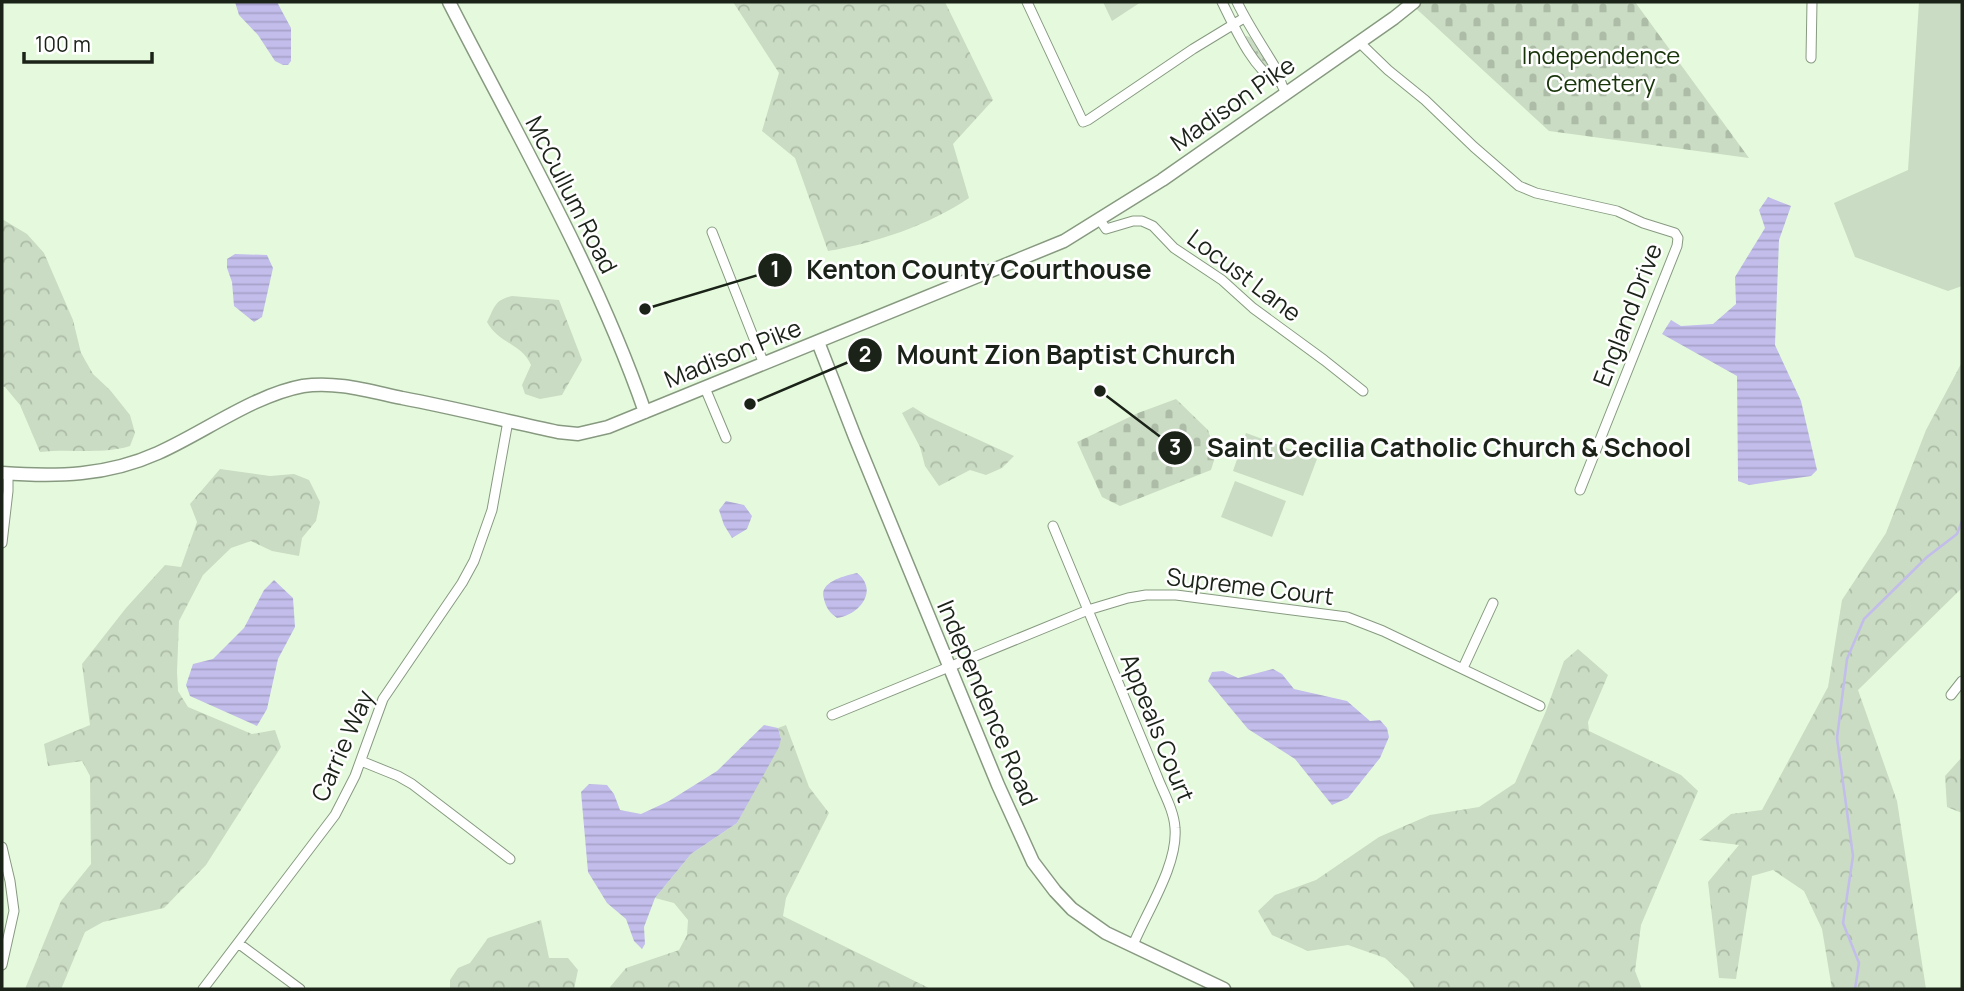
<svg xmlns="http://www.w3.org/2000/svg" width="1964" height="991" font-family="Manrope,sans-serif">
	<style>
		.grass { fill: url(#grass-dots) }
		.forest { fill: url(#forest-crowns) }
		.cemetery { fill: url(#cemetery-stones) }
		.park { fill: #cadcc3 }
		.water { fill: url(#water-rules) }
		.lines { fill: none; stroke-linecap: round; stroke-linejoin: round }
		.stream { stroke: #c2bdeb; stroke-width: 2.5 }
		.street-casing { stroke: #879a80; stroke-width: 11 }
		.secondary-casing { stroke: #879a80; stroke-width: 15 }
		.street { stroke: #fff; stroke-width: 9 }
		.secondary { stroke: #fff; stroke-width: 12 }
		.labels { text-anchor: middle; stroke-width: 5; stroke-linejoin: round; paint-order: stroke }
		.park-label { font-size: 24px; fill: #183409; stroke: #fff }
		.street-label { font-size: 24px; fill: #1b2319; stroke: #fff }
		.leader { fill: none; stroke: #1b2319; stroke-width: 2.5 }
		.callout-dot { fill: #1b2319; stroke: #fff; stroke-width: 2.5 }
		.mark-label { font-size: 21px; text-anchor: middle; font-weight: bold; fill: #fff }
		.callout-label { font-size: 26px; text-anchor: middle; font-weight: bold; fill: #1b2319; stroke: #fff; stroke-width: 5; stroke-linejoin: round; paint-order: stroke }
	</style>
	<defs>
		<pattern id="grass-dots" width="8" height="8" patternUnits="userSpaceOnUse" patternTransform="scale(1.75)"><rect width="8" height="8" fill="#cadcc3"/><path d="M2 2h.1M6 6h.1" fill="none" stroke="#adbca7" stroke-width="1.8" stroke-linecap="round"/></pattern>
		<pattern id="forest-crowns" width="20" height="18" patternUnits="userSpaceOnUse" patternTransform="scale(1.75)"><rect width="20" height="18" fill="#cadcc3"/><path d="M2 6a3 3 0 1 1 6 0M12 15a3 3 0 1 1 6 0" fill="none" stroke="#adbca7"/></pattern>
		<pattern id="cemetery-stones" width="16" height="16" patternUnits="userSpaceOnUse" patternTransform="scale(1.75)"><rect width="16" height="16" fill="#cadcc3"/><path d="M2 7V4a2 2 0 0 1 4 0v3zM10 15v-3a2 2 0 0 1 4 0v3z" fill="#adbca7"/></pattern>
		<pattern id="water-rules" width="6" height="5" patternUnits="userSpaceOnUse" patternTransform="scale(1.75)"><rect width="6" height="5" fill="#c2bdeb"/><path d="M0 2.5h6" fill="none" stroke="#a6a2c9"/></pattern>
	</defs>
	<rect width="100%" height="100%" fill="#e5fadd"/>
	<path class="grass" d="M1246,36L1250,37L1272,68V72H1269L1244,41Z"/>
	<path class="forest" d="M733,2H945L993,100L953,144L969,198C929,225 876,243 828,251L795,158L762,131L779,73Z
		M2,219L27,234L44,253L73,320L81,353L93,374L110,390L130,415L135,433L130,446C101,455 71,448 40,452L20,405L5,387L2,386Z
		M512,296L559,300L582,360L562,395L540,399L525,394L522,385L531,365C522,344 498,343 487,322C495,307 494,300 512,296Z
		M1962,362V588L1858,690L1897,801L1926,989H1832L1822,929L1804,891L1773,870L1752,876L1736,979L1719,978L1708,882L1739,845L1699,840L1731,814L1762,810L1828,687L1842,600L1886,533L1926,430Z
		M913,407L929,417L1014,456L1002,468L986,475L970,470L939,486L925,466L920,447L902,413Z
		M220,469L270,476L294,474L309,480L320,502L316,521L302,538L299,556L272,551L251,541L231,548L203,575L179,621L177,672L178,691L188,707L252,734L275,730L281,747L206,865L164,908L103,922L85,932L62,987V989H25L61,901L91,864L90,776L82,761L48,766L44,744L90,725L82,664L126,608L165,565L181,567L197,522L190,504Z
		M1578,649L1608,675L1588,722L1589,731L1681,775L1698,791L1641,925L1635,971L1642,989H1415L1408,979L1385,958L1348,945L1308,951L1272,935L1258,911L1275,895L1316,880L1379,837L1430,815L1479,807L1515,783L1546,711L1564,661Z
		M786,725L809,787L829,813L786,898L783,916L931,989H611L610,987L626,968L679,950L687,935L688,920L674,903L655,898L691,854L737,823L781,739L778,728Z
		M1962,757V813L1947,807L1945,776Z
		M541,920L549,958H568L578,970L574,989H450V980L458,968L470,963L488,938Z"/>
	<path class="cemetery" d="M1409,2H1635L1749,158L1549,131Z
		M1176,399L1208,430L1216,454L1211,470L1120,506L1102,497L1077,442L1138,413Z"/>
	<path class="park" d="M1103,2H1141L1112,21Z
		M1919,2H1962V286L1948,291L1855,257L1834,203L1908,170Z
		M1246,433L1317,459L1303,496L1233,471Z
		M1235,481L1286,501L1272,537L1221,517Z"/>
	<path class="water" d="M235,2H277L291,28V61L288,65H283L275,61L258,35L239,15Z
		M1768,197L1791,206L1779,240L1775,345L1801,401L1817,470L1811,476L1749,485L1738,481L1737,376L1662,334L1671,320L1681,326L1713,324L1736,304L1735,277L1765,228L1759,210Z
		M235,254L267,255L273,268L262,317L254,322L234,306L232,282L227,268V259Z
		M726,501L744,505L752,516L747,529L732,538L724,525L719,510Z
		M857,573C879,590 860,615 837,618C830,613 826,608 824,599C818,582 844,576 857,573Z
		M274,580L293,598L295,627L278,659L267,709L257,726L190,696L186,685L193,664L213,659L244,628L264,590Z
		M1273,669L1282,674L1294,689L1347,701L1370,721L1380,720L1387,728L1389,737L1380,758L1348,798L1332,805L1295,759L1248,729L1208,681L1212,672L1223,671L1238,678Z
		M764,725L778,728L781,739L779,747L737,823L691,854L655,898L644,927L645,944L642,949L634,941L626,919L607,903L588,872L581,792L589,784L607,785L614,794L620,810L641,814L669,801L717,771Z"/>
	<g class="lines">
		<path class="stream" d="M1855,989L1859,963L1843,923L1853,856L1837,738L1847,659L1864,619L1927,557L1957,534L1962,521"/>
		<g class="street-casing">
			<path id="street" d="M1027,2L1083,122L1088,120L1193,49L1244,18
				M1222,2C1233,24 1255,74 1279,82
				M1237,2C1248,25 1262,45 1275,67C1280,76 1279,82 1286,93
				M1359,42L1388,70L1425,100L1474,147L1519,186L1536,193L1617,211L1643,223L1675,233L1678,238L1677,246L1580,490
				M1811,58L1812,2
				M1100,220L1106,229L1133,221H1142L1153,226L1174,248L1222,280L1253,308L1324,360L1363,391
				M712,232L764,364
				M705,388L726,438
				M1053,526L1157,776C1163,792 1174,810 1175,828C1178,865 1147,911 1133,945
				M2,543L8,491V474
				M1463,668L1493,603
				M1951,695L1962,681
				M832,715L1088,610L1128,598L1146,595H1176L1347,617L1383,631L1540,706
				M361,761L398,776L412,784L510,859
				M2,847L10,881L14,911L2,965
				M238,943L300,989
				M203,989L335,815L355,776L383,699L462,583L474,561L492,510L508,421"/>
		</g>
		<g class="secondary-casing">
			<path id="secondary" d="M449,2C518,137 595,268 645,412
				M818,342L855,437L998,785L1033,862L1055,891L1072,909L1106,933L1224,989
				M2,473C57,477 107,476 158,453C203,433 254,395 303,386C336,381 369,391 402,398C455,408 506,421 558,432L578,434L608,427L1064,241L1162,180L1394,18L1414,2"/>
		</g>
		<use href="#street" class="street"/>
		<use href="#secondary" class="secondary"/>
	</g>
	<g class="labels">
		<g class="park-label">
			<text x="1601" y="64">Independence<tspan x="1601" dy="28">Cemetery</tspan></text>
		</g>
		<g class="street-label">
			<text transform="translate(1233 104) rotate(-35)" y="8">Madison Pike</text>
			<text transform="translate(571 195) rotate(63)" y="8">McCullum Road</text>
			<text transform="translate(1244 276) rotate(37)" y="8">Locust Lane</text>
			<text transform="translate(1628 315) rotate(-69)" y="8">England Drive</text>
			<text transform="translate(733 354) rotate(-22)" y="8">Madison Pike</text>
			<text transform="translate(1250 587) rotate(7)" y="8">Supreme Court</text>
			<text transform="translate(987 703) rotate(67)" y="8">Independence Road</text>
			<text transform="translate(1157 728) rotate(68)" y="8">Appeals Court</text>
			<text transform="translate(343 746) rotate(-66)" y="8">Carrie Way</text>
		</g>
	</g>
	<path class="leader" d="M645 309L775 270M750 404L865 355M1100 391L1175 448"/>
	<g class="callout-dot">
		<circle cx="645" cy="309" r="7"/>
		<circle cx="750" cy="404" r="7"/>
		<circle cx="1100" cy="391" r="7"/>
		<circle cx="775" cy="270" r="18"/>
		<circle cx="865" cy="355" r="18"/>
		<circle cx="1175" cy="448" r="18"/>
	</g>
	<g class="mark-label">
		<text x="775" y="277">1</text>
		<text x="865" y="362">2</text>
		<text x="1175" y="455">3</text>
	</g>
	<g class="callout-label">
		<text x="979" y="279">Kenton County Courthouse</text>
		<text x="1066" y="364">Mount Zion Baptist Church</text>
		<text x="1449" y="457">Saint Cecilia Catholic Church &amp; School</text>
	</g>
	<rect width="1964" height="991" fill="none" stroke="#1b2319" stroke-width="7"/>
	<path d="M24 52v10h128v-10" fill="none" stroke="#1b2319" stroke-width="3.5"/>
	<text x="35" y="52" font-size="21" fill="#1b2319" stroke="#ffffff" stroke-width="5" paint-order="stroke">100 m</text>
</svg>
